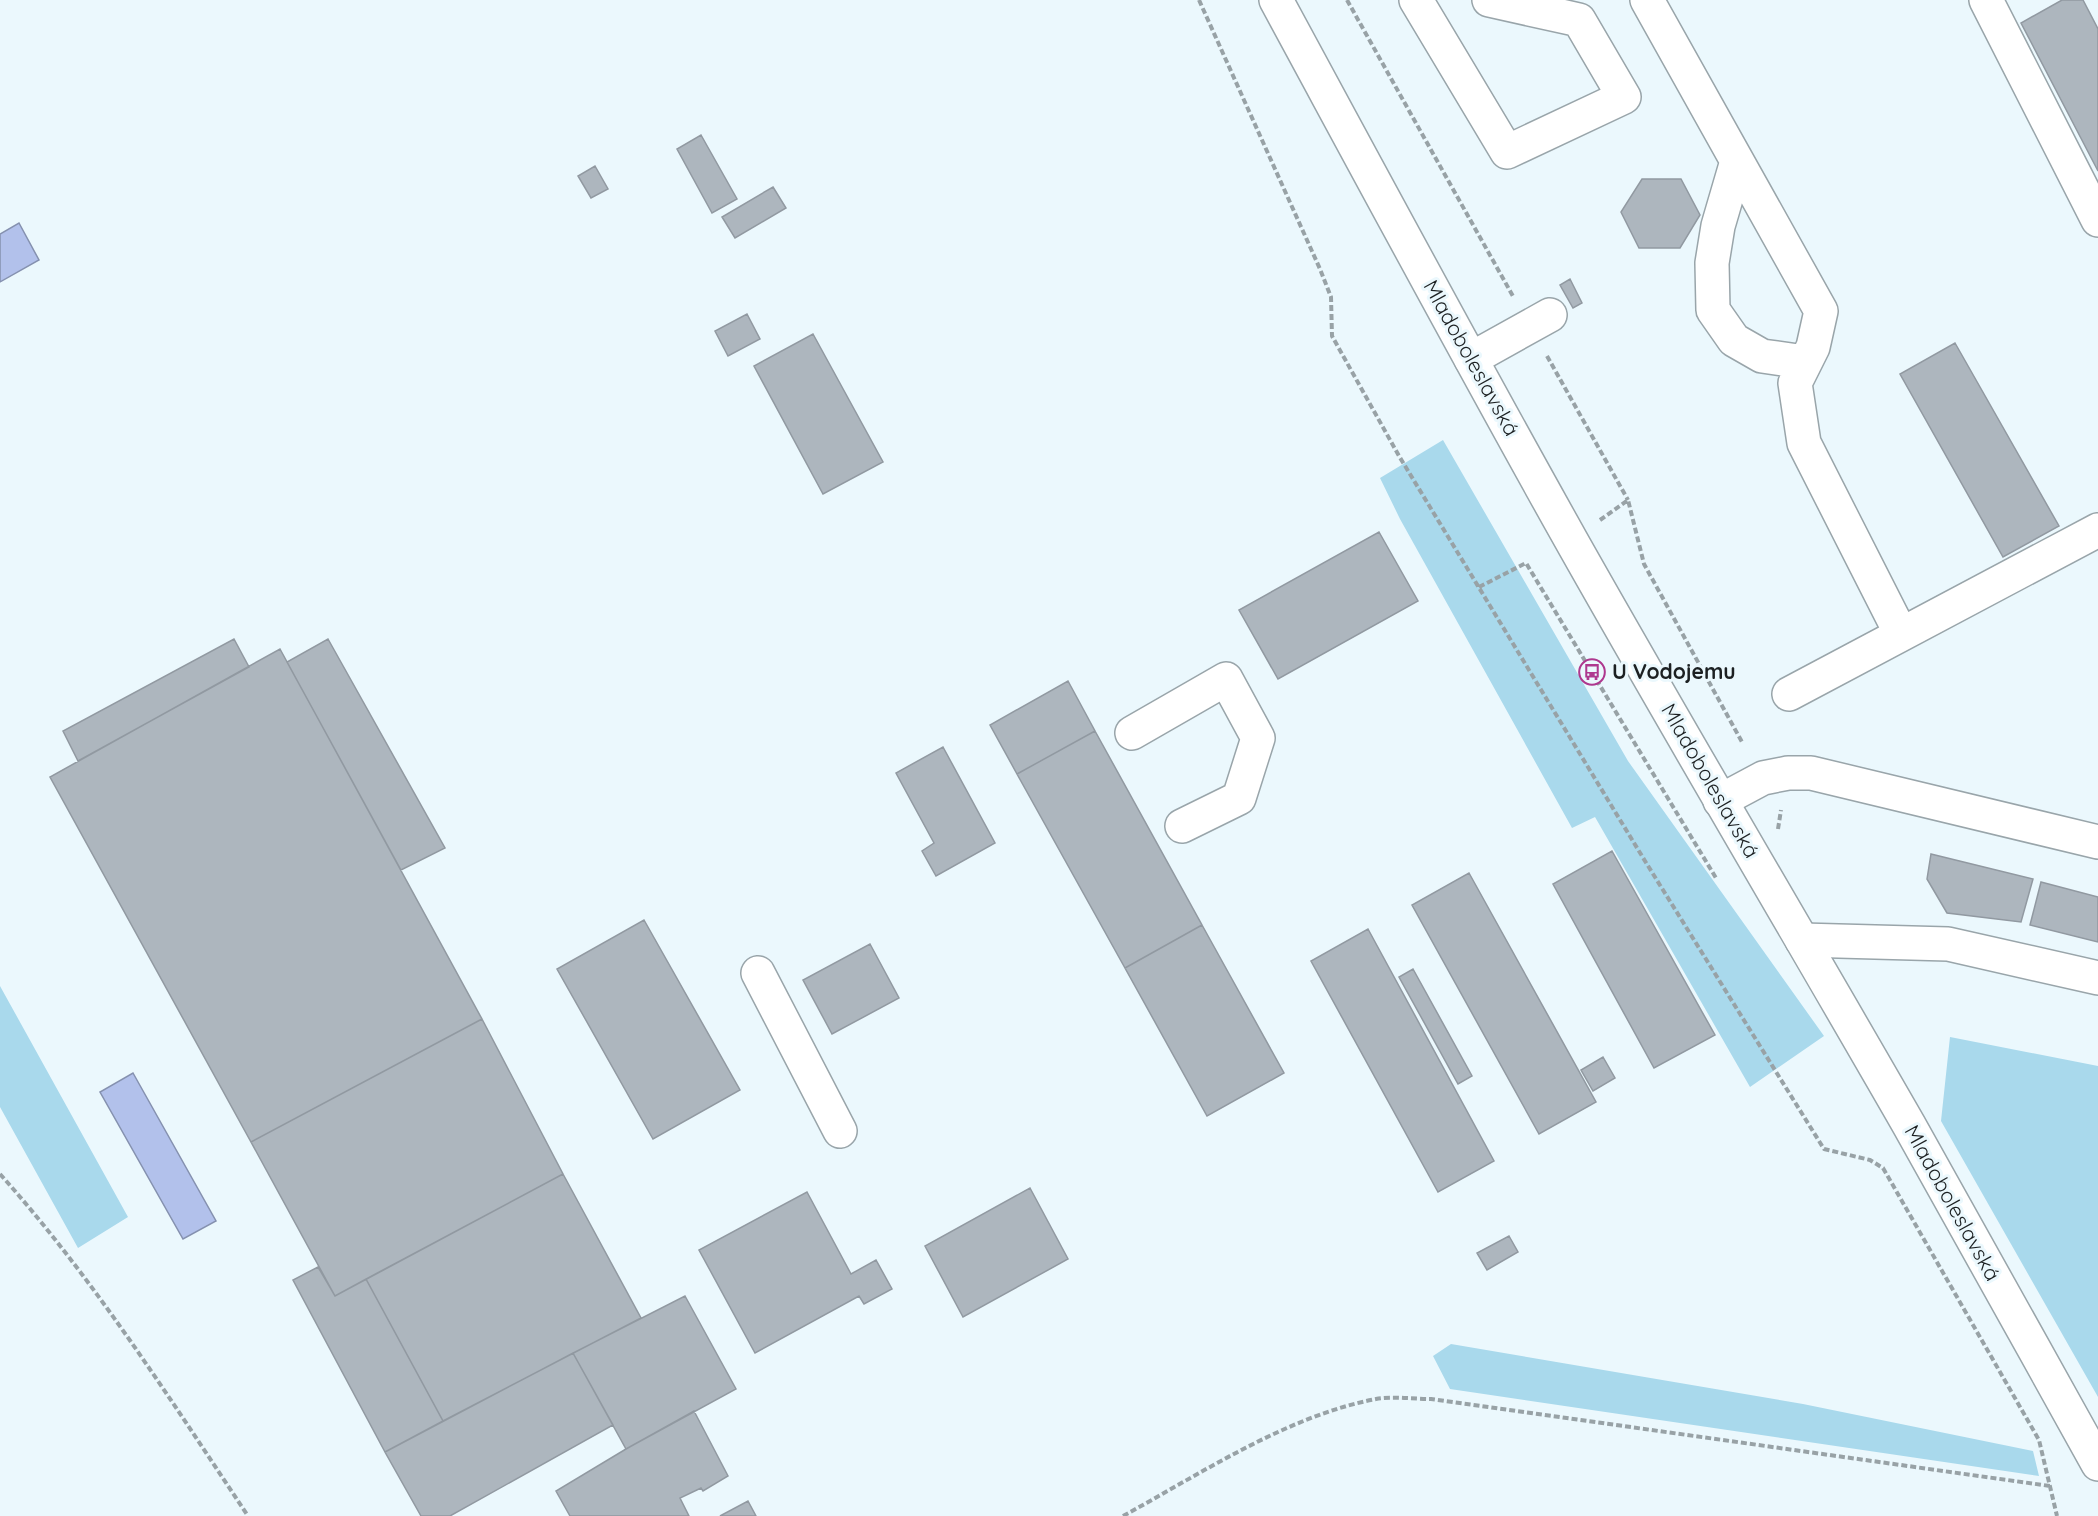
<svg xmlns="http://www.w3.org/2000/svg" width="2098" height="1516" font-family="Quicksand,sans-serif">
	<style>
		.green { fill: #a9d9ec }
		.water { fill: #b2c1eb; stroke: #8591af; stroke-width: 1.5 }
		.building { fill: #adb6be; stroke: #9199a1; stroke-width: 1.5 }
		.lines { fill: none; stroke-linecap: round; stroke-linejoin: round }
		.minor-casing { stroke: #99a5aa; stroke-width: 36 }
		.major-casing { stroke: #99a5aa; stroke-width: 36 }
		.path { stroke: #98a2a6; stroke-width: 4; stroke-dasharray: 6 3; stroke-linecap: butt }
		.minor { stroke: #fff; stroke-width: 33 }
		.major { stroke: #fff; stroke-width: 33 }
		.labels { text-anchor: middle; stroke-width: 6; stroke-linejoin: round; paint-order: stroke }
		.street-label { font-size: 21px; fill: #1c2022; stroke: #ebf8fd }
		.poi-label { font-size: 21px; font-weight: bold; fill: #1c2022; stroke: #ebf8fd; text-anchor: start }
	</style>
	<rect width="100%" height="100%" fill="#ebf8fd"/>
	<path class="green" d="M1443,440L1628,761L1824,1036L1750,1087L1595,817L1572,828L1400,519L1380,478Z
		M0,986L128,1217L78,1248L0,1107Z
		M1950,1037L2098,1066V1397L1941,1121Z
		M1451,1344L1803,1404L2033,1451L2039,1476L1450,1389L1433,1356Z"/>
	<path class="water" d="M19,223L39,260L0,282V234Z
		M133,1073L216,1221L183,1239L100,1092Z"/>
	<path class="building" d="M2062,0H2083L2098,29V171L2021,23Z
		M701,135L737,199L712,213L677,149Z
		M595,166L608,189L591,198L578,176Z
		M1642,179H1681L1700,215L1680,248H1639L1621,212Z
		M773,187L786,208L735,238L722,217Z
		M1570,279L1582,303L1573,308L1560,285Z
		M747,314L760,339L728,356L715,331Z
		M813,334L883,462L823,494L754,366Z
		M1955,343L2059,526L2003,557L1900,374Z
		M1379,532L1418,601L1278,679L1239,610Z
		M234,639L249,667L78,761L63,731Z
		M328,639L445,848L401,870L287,662Z
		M280,649L482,1019L251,1142L50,777Z
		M1068,681L1095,731L1017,774L990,725Z
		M1095,731L1202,925L1125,968L1017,774Z
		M943,747L995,843L936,876L922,851L934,843L896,773Z
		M1612,851L1715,1035L1654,1068L1553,884Z
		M1931,854L2033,879L2021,922L1947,913L1927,879Z
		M1469,873L1596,1102L1539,1134L1412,905Z
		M2041,882L2098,897V942L2030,925Z
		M644,920L740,1090L653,1139L557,969Z
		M1202,925L1284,1073L1207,1116L1125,968Z
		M1368,929L1494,1161L1438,1192L1311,961Z
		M870,944L899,998L832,1034L803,980Z
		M1413,969L1472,1076L1458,1084L1399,977Z
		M482,1019L563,1174L335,1296L251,1142Z
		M1603,1057L1615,1078L1593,1091L1581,1070Z
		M563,1174L641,1318L443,1421L366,1279Z
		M1030,1188L1068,1259L963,1317L925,1246Z
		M807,1192L851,1274L876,1260L892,1289L864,1304L859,1296L755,1353L699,1250Z
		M1509,1236L1518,1252L1487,1270L1477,1253Z
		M318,1267L335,1296L366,1279L443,1421L385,1452L293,1280Z
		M685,1296L736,1389L626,1449L573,1353Z
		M573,1353L613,1425L450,1516H421L385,1452Z
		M694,1411L728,1476L703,1491L701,1488L680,1498L689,1516H570L556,1491L626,1449Z
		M748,1501L756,1516H720Z"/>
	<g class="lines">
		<g class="minor-casing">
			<path id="minor" d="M1416,0L1507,152L1624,97L1579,20L1489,0
				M1647,0L1821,311L1813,347L1795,383L1804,443L1901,634
				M1986,0L2098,220
				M1737,161L1718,226L1712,263L1713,310L1734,340L1762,356L1805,362
				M1471,359L1550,315
				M1789,694L2098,530
				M1132,733L1226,679L1258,738L1239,798L1182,826
				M1720,801L1763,778L1788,773H1811L2098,842
				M1802,940L1948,944L2098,978
				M758,973L840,1131"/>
		</g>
		<g class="major-casing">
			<path id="major" d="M1276,0C1374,181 1471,362 1571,540C1682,737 1797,930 1909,1125C1973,1238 2035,1351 2098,1464"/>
		</g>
		<path class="path" d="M1199,0L1320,269L1331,297L1332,336L1399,456L1645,861L1824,1149L1870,1160L1883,1168L2039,1440L2057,1516
			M1347,0L1514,298
			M1547,356L1628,500
			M1600,520L1628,500L1644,564L1742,742
			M1479,587L1526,563L1716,878
			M1778,829L1781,810
			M0,1174C94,1279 170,1399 248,1516
			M1123,1516C1202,1473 1287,1416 1376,1399C1393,1396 1414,1399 1431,1399L2050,1486"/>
		<use href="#minor" class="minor"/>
		<use href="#major" class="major"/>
	</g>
	<defs>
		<g id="bus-ring" transform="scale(1.35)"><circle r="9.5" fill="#ebf8fd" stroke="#ae388f" stroke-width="1.5"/><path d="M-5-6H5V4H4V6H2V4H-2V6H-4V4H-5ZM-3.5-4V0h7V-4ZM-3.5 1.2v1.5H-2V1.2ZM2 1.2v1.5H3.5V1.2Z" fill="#ae388f"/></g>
	</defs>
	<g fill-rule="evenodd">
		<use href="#bus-ring" x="1592" y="672"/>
	</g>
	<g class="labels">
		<g class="street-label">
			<text transform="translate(1471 358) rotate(61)" y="7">Mladoboleslavská</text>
			<text transform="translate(1710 781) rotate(60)" y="7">Mladoboleslavská</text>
			<text transform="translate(1952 1203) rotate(61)" y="7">Mladoboleslavská</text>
		</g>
		<g class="poi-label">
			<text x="1612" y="679">U Vodojemu</text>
		</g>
	</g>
</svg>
